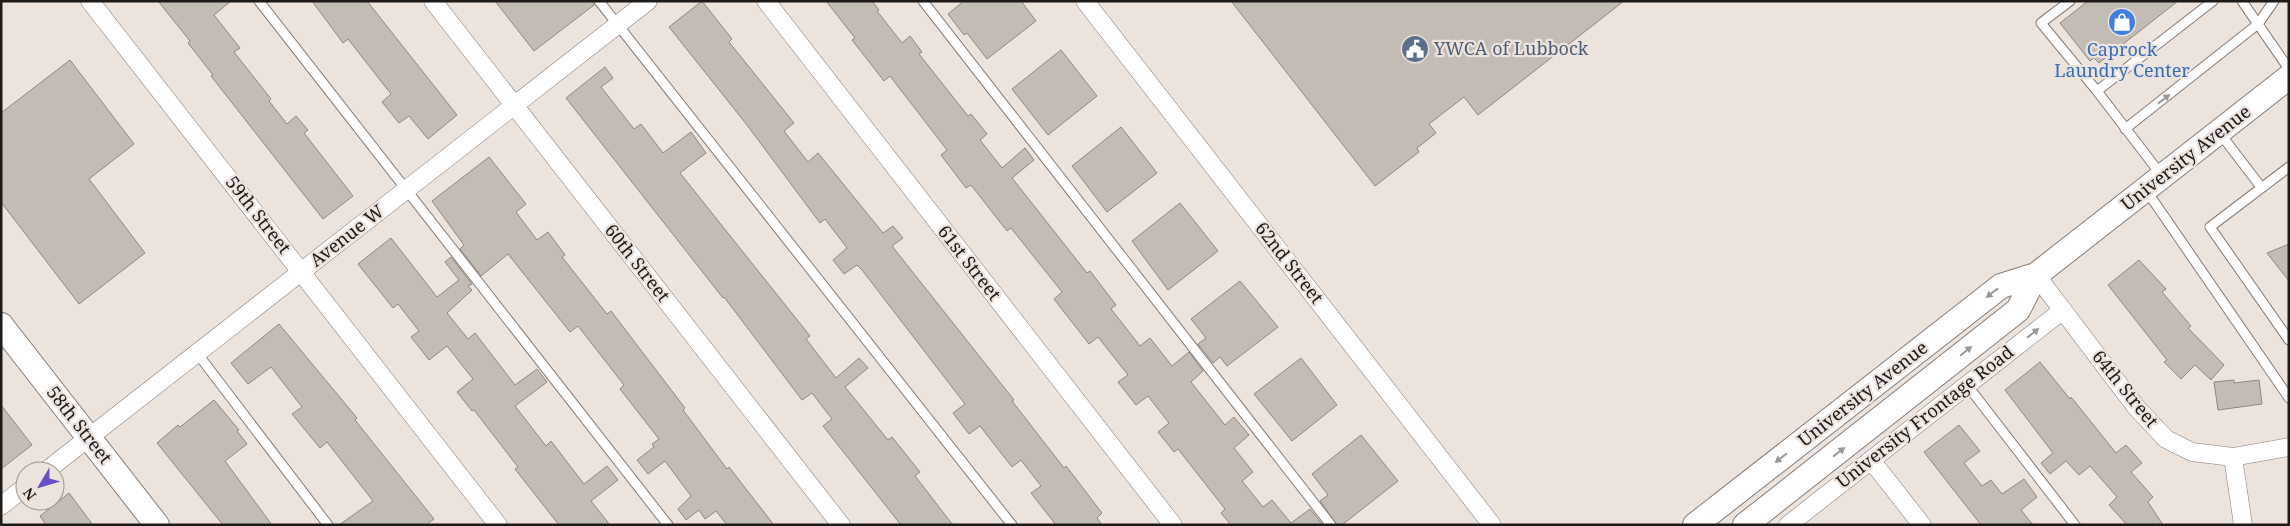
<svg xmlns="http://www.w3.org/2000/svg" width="2290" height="526" font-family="'Noto Serif',serif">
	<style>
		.building { fill: #c3bcb4; stroke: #8e8880 }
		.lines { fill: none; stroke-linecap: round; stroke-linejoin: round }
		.lane-casing { stroke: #867d78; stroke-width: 11 }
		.street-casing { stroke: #867d78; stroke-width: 19 }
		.secondary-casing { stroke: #867d78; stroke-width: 26 }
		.lane { stroke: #fff; stroke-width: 9 }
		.street { stroke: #fff; stroke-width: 18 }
		.secondary { stroke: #fff; stroke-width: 24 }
		.oneway { fill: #999897 }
		.labels { text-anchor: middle; stroke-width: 4.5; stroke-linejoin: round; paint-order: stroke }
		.service-label { font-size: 18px; fill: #4e5e75; stroke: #ede3dd; text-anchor: start }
		.shop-label { font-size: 18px; fill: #366cbe; stroke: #ede3dd }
		.street-label { font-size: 18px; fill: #1d1a18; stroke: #ede3dd }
	</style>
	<rect width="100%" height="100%" fill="#ede3dd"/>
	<path class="building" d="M158,1H231L214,15L240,48L234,52L271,99L269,101L287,124L296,116L308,130L304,133L353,196L323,219L211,76L213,75L188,43L190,41Z
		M312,1H367L457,115L428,139L409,116L399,123L382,102L391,94L348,39L343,43Z
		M495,1H593L594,5L534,51Z
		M702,1L732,39L729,42L794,123L784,131L808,162L818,153L883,233L893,226L903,238L892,246L1014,400L1012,401L1064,468L1066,466L1102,513L1097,518L1102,525H1056L1031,493L1041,486L1021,460L1012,467L980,426L969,434L953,413L965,404L862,270L857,265L844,274L833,260L847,248L825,219L820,223L747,125L669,27Z
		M826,1H872L879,10L877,11L902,43L910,36L922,52L919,54L968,116L971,114L987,134L980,140L1002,168L1025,148L1034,160L1012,178L1087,273L1090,271L1116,305L1111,309L1140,346L1150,338L1172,366L1189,352L1203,371L1191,382L1225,425L1234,417L1249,435L1234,448L1253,472L1242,481L1263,507L1272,500L1291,523L1310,509L1323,525H1231L1221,513L1225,509L1178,449L1174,452L1158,432L1169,423L1148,396L1136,405L1118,382L1128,375L1098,337L1089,344L1054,299L1062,292L1011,228L1007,231L971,185L966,188L941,155L947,150L890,76L884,81L852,40L855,38Z
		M964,1H1021L1036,21L987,59L967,33L964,35L948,14Z
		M1231,1H1624L1478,115L1464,97L1429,124L1436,133L1417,148L1419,152L1375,186Z
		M2088,1H2178L2099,63L2094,58L2090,61L2060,23Z
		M1061,50L1097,96L1048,135L1012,89Z
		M70,60L134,144L89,179L145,253L79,304L1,202V113Z
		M605,67L613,78L601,87L634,129L641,124L663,153L691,132L706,153L680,173L810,336L806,339L836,378L859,358L868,368L845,387L888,440L892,437L920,472L915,476L953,525H901L823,426L832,419L812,393L802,400L724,297L723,298L566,98Z
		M1121,127L1157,173L1107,212L1072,166Z
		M489,157L526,204L516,212L537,240L548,232L565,255L562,257L607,314L611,311L685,408L683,410L727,469L729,467L774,525H727L716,511L705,519L699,510L686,520L678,509L691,496L665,461L648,474L637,460L654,447L652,444L659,439L620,389L624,385L578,326L570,332L508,254L481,276L460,249L464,245L432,201Z
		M1180,203L1218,251L1168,290L1132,241Z
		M391,238L437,297L459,280L445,262L451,257L472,284L468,286L472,290L447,313L468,339L475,333L515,385L537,369L547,382L515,406L546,446L551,441L584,484L607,466L618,480L591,501L610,525H559L515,469L518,467L474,410L472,411L457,392L473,379L447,346L429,360L411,337L419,331L398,304L393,308L358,264Z
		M2289,244V281L2267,253Z
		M2139,260L2166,289L2162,292L2191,326L2188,328L2224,365L2211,380L2195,365L2181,379L2164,362L2167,360L2108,285Z
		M1240,281L1278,327L1227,366L1220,357L1213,363L1198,344L1206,338L1191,319Z
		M279,324L357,418L355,420L434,519L426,525H339L373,501L327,442L320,448L292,414L302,407L271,367L248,384L231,363Z
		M1301,358L1337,405L1292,441L1254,394Z
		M2040,362L2070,399L2071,397L2116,453L2126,445L2142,463L2131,472L2153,497L2148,502L2163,525H2127L2109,505L2117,497L2090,466L2079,475L2066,461L2050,474L2041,463L2053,453L2005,390Z
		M2234,380V383L2259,380L2262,404L2218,410L2214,382Z
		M214,400L239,430L237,431L247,444L225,461L272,525H223L157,443L178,425L180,427Z
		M1,405L32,445L1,469Z
		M1959,425L1980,451L1964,463L1982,486L1991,480L2002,494L2024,479L2037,497L2021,510L2033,525H1981L1924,452Z
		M1361,435L1398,481L1342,525H1337L1320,501L1328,495L1312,474Z
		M69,493L93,525H46L40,516Z"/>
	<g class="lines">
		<g class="lane-casing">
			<path id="lane" d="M259,1L668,525
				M599,1L1012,525
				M923,1L1331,525
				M2070,1L2041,23L2097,91L2162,176
				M2242,1L2289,69
				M2097,91L2213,1
				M2125,129L2258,24L2274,1
				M2219,132L2261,187
				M2289,167L2210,227L2289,340
				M2146,190L2289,398
				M197,353L328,525
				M1967,385L2075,525"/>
		</g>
		<g class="street-casing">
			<path id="street" d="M90,1L498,525
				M433,1L841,525
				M766,1L1173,525
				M1085,1L1492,525
				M2036,275L2136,407L2166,439L2192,452L2233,457L2243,525
				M2233,457L2289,447
				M1871,460L1922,525
				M46,471L648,1
				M1,506L25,487
				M1788,525L2063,310"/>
		</g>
		<g class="secondary-casing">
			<path id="secondary" d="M1,325L157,525
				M1695,525L2001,286L2036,275L2289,77
				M1745,525L2018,310L2036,275"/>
		</g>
		<use href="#lane" class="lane"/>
		<use href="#street" class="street"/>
		<use href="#secondary" class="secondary"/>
	</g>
	<defs><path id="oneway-solid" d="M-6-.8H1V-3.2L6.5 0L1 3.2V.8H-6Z" transform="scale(1.25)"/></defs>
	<g class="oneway">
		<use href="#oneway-solid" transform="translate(2164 99) rotate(-38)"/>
		<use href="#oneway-solid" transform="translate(1992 293) rotate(142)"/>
		<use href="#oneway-solid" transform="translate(2033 333) rotate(-38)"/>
		<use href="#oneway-solid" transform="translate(1966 351) rotate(-39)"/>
		<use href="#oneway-solid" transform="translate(1839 452) rotate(-38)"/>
		<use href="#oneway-solid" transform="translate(1781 458) rotate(142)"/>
	</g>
	<defs>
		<g id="shop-disc" transform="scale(1.4375)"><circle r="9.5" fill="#3f7fe0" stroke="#ede3dd"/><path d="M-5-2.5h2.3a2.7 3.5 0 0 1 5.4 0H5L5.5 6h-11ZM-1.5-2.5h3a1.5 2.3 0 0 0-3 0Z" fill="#fff"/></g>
		<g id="civic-disc" transform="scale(1.4375)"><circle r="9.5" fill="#5c6f8a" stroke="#ede3dd"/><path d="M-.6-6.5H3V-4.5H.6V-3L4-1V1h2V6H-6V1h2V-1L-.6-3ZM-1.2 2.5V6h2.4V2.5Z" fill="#fff"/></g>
	</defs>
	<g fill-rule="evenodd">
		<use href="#shop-disc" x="2122" y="22"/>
		<use href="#civic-disc" x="1415" y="49"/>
	</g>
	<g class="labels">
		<g class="service-label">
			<text x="1434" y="55">YWCA of Lubbock</text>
		</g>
		<g class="shop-label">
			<text x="2122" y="56">Caprock<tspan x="2122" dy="21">Laundry Center</tspan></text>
		</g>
		<g class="street-label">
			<text transform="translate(2186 158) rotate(-38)" y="6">University Avenue</text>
			<text transform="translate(258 215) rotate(52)" y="6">59th Street</text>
			<text transform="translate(347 236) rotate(-38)" y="6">Avenue W</text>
			<text transform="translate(637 263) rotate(52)" y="6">60th Street</text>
			<text transform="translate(969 263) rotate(52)" y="6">61st Street</text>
			<text transform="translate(1289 263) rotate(52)" y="6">62nd Street</text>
			<text transform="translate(2125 389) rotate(51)" y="6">64th Street</text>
			<text transform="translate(1863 394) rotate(-38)" y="6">University Avenue</text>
			<text transform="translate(1925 417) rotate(-38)" y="6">University Frontage Road</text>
			<text transform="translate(79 425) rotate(52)" y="6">58th Street</text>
		</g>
	</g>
	<rect width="2290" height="526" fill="none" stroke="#1d1a18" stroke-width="5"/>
	<g transform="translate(40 486) rotate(232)"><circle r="24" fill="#ede3dd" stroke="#9a938e"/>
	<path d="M0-4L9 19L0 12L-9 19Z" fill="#6550c9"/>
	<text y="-8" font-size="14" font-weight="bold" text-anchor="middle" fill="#1d1a18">N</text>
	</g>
</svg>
